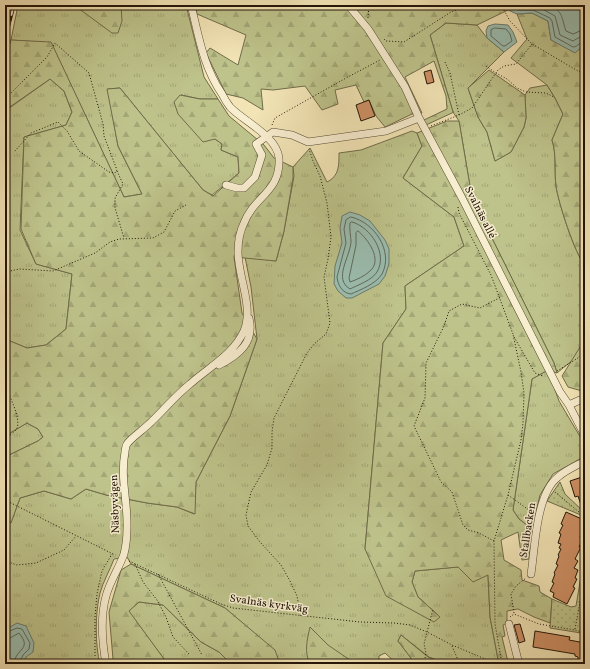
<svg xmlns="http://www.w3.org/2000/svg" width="590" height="669" font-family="Vollkorn,serif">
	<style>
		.grass { fill: url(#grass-tufts); stroke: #706c4a }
		.forest { fill: url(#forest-firs); stroke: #706c4a }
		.park { fill: url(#park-dots); stroke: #706c4a }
		.water { fill: #9bbeb1; stroke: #6b7a6d }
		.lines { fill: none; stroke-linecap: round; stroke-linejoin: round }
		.shore { stroke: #5e6a5c; stroke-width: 1 }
		.building { fill: #ce9065; stroke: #221508 }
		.minor-casing { stroke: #564933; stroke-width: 8 }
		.path { stroke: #221508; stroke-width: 1; stroke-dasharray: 1 2; stroke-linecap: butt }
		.minor { stroke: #f7edcf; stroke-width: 7 }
		.rail-casing { stroke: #221508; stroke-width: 3.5 }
		.rail { stroke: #f7edcf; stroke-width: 2; stroke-dasharray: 6; stroke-linecap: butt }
		.labels { text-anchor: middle; stroke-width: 3; stroke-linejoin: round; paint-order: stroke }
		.street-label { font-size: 11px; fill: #221508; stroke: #f7edcf }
	</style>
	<defs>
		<pattern id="grass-tufts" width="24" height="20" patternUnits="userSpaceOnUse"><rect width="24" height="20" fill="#bec38b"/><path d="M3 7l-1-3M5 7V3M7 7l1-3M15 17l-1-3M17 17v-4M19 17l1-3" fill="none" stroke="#a3a776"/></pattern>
		<pattern id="forest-firs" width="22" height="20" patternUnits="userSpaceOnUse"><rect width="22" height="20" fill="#bec38b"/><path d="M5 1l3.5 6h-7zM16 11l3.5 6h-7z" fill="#a3a776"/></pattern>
		<pattern id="park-dots" width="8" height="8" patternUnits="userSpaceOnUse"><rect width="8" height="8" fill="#bec38b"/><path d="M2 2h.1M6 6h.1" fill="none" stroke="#a3a776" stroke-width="1.8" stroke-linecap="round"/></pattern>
	</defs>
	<rect width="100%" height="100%" fill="#f2e4b5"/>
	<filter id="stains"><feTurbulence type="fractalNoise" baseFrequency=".005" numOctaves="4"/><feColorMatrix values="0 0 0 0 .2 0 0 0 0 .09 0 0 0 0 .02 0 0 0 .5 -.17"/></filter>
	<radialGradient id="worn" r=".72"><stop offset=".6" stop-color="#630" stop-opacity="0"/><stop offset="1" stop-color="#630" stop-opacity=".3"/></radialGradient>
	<path class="grass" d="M18,5H186L204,77L218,99H200L181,95L215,139L222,144L221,150L238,157L239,173L212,195L203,190L120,88L108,89L118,146L142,194L124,197L51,43L11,40Z
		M446,23L477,25L487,38L504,52L468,88L478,117L487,132L495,161L511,152L524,127L526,118L525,95L530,88L547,85L555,98L563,114L552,140C557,155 554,171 556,186C558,201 575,255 585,265V339L574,359L557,373L554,363L472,198L459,121L453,112L430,35Z
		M50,79L64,91L72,112L66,125L24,137L20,230L36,264L72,274L66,329L46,345L27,348L10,341L5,358V101L8,109Z
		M412,131L417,133L422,146L403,178L454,217L464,246L405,286L406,309L383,343L365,549L440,617L418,597L412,582L415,571L458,567L488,575L490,617L498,659L497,664H446L429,657L401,635L398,641L411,658V664H397L385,653L379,656V664H280L274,650L225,608L131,564L127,557L114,559C110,570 103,582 100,593C95,613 95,645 100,664H5V519L11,522L20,498L44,491L71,499L86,489L106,495L147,503L177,507L194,514L196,482L230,416L257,339L251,287L245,257L276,261L284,231L294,176L293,167L310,148L327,182C339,176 339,166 339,153L361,150Z
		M548,370L559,401L585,445V456L553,474L540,495L532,529L519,519L513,510L532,379Z
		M27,423L38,429L43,437L38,441L5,457V436Z
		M139,602L163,605L201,642L219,652L231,664H169L164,659L128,611Z"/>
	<path class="forest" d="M77,5H121L122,21L118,33H112L78,8Z
		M195,5H506L508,10L477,25L446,23L430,35L453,112H454L426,125L424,120L447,109L446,96L434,61L405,77L422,113L412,114L385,127L376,116L369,100L364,102L356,85L335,90L338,104L322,110L305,86L273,90L261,89L263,110L243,98L226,94L206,53L210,48L238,65L246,35L197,14Z
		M532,13L548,21L551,40L575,52L585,44V265C575,255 558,201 556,186C554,171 557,156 552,140L563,114L555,98L547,85L511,58L527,39L517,14Z
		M11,40L51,42L124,197L142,194L118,146L107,89L120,88L203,190L213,196L239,173L238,157L221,150L222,144L215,139L203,142L178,114L174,102L180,95L200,99H218L229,116L264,145L274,158L293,167V178L284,231L276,261L234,257L242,313L257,339L230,416L196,482L195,514L177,507L147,503L106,495L86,489L71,499L44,491L20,498L11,523L5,519V457L38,441L43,437L38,429L27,423L5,436L6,344L10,341L27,348L46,345L66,329L72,274L36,264L21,229L24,137L66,125L72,112L64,91L50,79L7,109L5,101V58Z
		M489,70L525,95L526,118L524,127L511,152L495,161L487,132L478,117L468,88Z
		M447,121H459L472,198L554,363L557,373L548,370L532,379L513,510L519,519L532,529L529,559L522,560L518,532L501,540L504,560L521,570L522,580L539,586L540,592L552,599L550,623L534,617L518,609L507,611V623L503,625L505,636L502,637L508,662L498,659L490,617L488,575L473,582L458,567L415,571L412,582L418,597L440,617L434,622L386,596L365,549L383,343L406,309L405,286L464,246L454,217L403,178L422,146L417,133Z
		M585,339V358L582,391L568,387L562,376Z
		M131,564L225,608L275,650L280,664H231L219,652L201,642L163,605L139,602L129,611L164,659L169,664H115L113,659L109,612L121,570Z
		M310,627L328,645L350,660L352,664H310C304,652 307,640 310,627Z
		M401,635L428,657L446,664H411V658L398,641Z"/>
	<path class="park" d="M560,482L565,494L585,513V519L581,515L547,501Z
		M585,552V635L581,633L550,628L552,599L571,607L576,606Z"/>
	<path class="water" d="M506,5H585V44L575,53L551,40L548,21L532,13L517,14L508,10Z
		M495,24L508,25L513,32L517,42L504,52L487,38L486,31L488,26Z
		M350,212L360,215L370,221L385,240L389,249V264L385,276L379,284L352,298H346L338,291L334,284L335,266L342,243L340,228L342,216Z
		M17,623L26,626L34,643L33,652L26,657L23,664H5V630Z"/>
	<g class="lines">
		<path class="shore" d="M511,5L518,10H533L550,18L552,21L555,37L573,47C578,47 580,41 585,41
			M535,5L555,16L560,35L573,41L580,37L585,36
			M549,5C564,12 561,17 566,31L573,34L580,31L585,30
			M495,28L506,29L510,34L512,41L505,46H503L491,36V30Z
			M351,217C374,222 394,251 382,274C376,284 360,290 351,294C342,293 338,285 337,277L346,243L344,229L346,220Z
			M352,222C371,227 388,254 377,272C372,280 358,285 350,289C333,279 350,257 351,242C351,236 349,230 350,223Z
			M358,231C368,239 383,260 370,271C365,276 356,280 350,282L349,278L356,245V233Z
			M5,633L17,628L22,629L30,643L29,649L23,655L19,664
			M5,638H10L19,633C33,650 15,648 14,664"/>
	</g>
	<path class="building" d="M431,70L434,82L427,84L424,72Z
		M369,100L375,116L361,121L356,105Z
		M585,476V504L581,505L578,496L575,497L570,481Z
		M566,512L584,520L581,528L584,529L580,537L583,539L579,547H581L575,559L578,561L574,568L578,570L575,578L577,579L573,587L575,588L567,604L553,597L554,593L550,591L554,583L552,582L555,574L554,573L558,565L556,564L559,556L558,555L561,549L559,548L561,544L558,543L561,534L559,533L563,525L561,524Z
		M520,624L525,641L519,643L514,625Z
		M535,631L570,637L569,640L585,643V661L578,660V657L575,656V654L533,647Z"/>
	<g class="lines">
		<g class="minor-casing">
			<path id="minor" d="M348,5L368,29L405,87L419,118L462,198L560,392L569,405L585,436
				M226,185L237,188H244L255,177L262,155L256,144L273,132L292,135L308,142L386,131L419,118
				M219,365C239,355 255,342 249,318
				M569,405L580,400H585
				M531,574C535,548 536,494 558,477C566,470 576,466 585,461
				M509,624L519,664
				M106,664C102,642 100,618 106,596C110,581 119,568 124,554C126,546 127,536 127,528C128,502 120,478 125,452C125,451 126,445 127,444C130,439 144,429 149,424C163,411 175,396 190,384C209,367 233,355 244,331C254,307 238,277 238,252C238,243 240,231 244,223C254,196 281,192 279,158C277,136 243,121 230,107C227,103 224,98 222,94C203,66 199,37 191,5"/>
		</g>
		<path class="path" d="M501,5L510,21L532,44L578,71L585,73
			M368,18L369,5
			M384,39L386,41L404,42L451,12L470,5
			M445,62L450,73L459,115
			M486,66L496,73L507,79L517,88L526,92L546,93L554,97
			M5,99L47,57L55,43L89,73L103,124L104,136L117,170L115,173L109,172L79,151L67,131L58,122L31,133L14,152
			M272,125L275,118L346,78L380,60
			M431,126L459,115L472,108L498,70L504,66L516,64L532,44
			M117,171L123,184L115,198V208L124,238
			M458,207L459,213L491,275L513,334
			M5,272L20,269L53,271L95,253L110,242L119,239L153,238L164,232L175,211L186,205
			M514,337L535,373L543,376
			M5,341L8,337
			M557,371L578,358L585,350
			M5,385C9,396 21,417 17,428C15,432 9,436 5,438
			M555,492L585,517
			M508,495L533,513
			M5,500L115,555
			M494,541L479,533L468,530L463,525L452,492L441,482L414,426L425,398L426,363L444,326L449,311L462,304L480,308L501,297
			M5,561L17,565L36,563L64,550L76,536
			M129,561L221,604L233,608L360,622L394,623L410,625L427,632L452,645L497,664
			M135,564L143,582L157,600L166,617L173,637L190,655
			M158,574L202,655
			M514,613L511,594L516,586L526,578
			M301,616L297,596L290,581L281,565L260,542L248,526L246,515L251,492L267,465L272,448V432L274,418L307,353L314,344L326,334L330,323L324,277L328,259L331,237L327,203L320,176L313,161L309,149
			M510,617L514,614L539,624L575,630L585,633
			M575,629L585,575
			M583,631L585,628
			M452,646L458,660L462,664
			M95,656V616L97,594L102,571L112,554
			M424,664L426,653L424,644L433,609
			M502,664L495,624L494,541L508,495L521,440L523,423L524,393L521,372L513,334"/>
		<use href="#minor" class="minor"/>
		<g class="rail-casing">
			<path id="rail" d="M5,39L14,5"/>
		</g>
		<use href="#rail" class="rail"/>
	</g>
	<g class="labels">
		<g class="street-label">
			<text transform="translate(481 212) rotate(63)" y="4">Svalnäs allé</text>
			<text transform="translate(114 504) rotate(-92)" y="4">Näsbyvägen</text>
			<text transform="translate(527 530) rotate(-81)" y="4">Stallbacken</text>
			<text transform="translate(269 603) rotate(8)" y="4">Svalnäs kyrkväg</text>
		</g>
	</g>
	<rect width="590" height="669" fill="none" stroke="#f2e4b5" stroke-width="20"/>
	<rect x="6" y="6" width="578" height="657" fill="none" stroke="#221508" stroke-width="2"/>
	<rect x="10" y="10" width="570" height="649" fill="none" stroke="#221508"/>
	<rect width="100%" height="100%" filter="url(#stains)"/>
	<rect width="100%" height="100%" fill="url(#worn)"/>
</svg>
